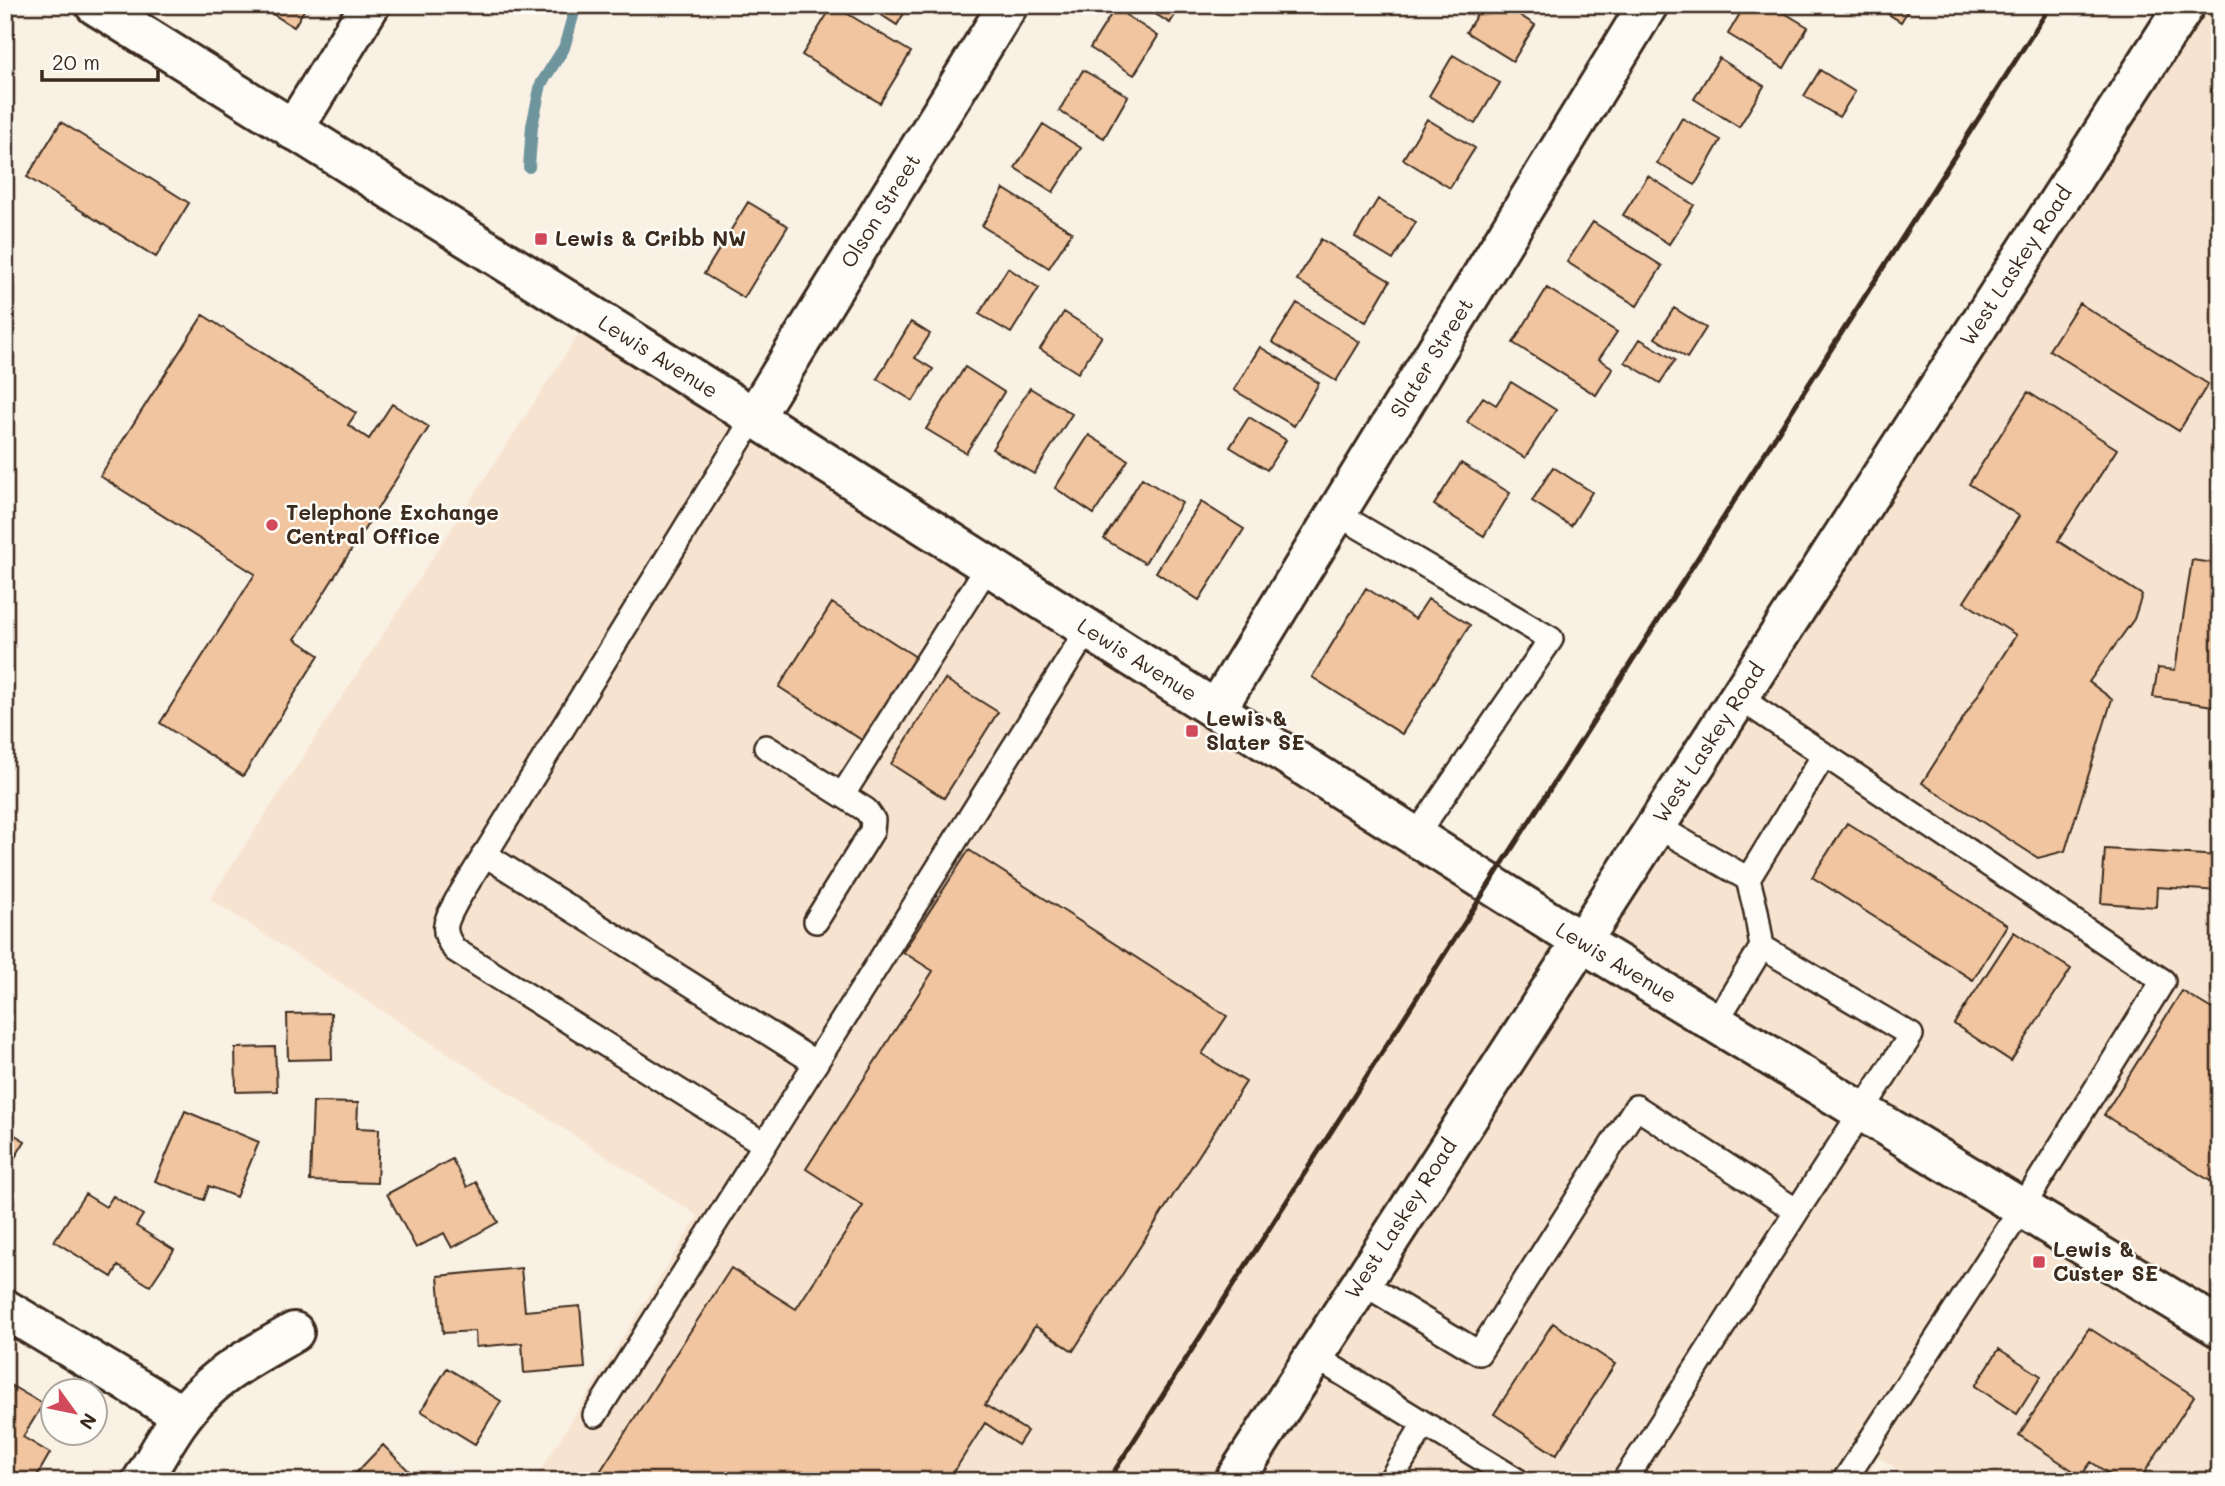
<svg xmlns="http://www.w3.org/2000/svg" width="2225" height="1486" font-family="Mali,sans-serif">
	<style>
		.built { fill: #f7e4d0 }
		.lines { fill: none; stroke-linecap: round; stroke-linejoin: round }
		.stream { stroke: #6e949c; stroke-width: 12 }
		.building { fill: #f0c59f; stroke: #3b2a1e; stroke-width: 2 }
		.lane-casing { stroke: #3b2a1e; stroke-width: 28 }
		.street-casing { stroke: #3b2a1e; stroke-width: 44 }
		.secondary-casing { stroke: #3b2a1e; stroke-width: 44 }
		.primary-casing { stroke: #3b2a1e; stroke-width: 44 }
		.lane { stroke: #fdfcf7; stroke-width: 23 }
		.street { stroke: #fdfcf7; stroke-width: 38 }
		.secondary { stroke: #fdfcf7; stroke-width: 38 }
		.primary { stroke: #fdfcf7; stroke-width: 38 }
		.rail { stroke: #3b2a1e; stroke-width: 5 }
		.poi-dot { fill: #d1495b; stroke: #fdfcf7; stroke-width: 2.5 }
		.labels { text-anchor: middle; stroke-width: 5; stroke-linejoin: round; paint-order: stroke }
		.street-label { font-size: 21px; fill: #3b2a1e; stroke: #fdfcf7 }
		.poi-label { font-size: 21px; font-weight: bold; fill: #3b2a1e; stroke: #fdfcf7; text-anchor: start }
	</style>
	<rect width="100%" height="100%" fill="#faf1e5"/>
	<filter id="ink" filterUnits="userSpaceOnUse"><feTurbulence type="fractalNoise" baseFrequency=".0143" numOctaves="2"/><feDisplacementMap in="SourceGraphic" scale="14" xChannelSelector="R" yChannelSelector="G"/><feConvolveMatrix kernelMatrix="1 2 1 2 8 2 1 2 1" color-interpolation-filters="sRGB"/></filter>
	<g filter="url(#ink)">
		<path class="built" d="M2180,5H2220V1481H1916L1878,1457L1864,1481H534L698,1216L210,899L591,315L1580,941Z"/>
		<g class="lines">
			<path class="stream" d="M529,167L532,126L541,84L564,48L576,5"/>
		</g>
		<path class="building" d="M258,5H307L294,27Z
			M833,5L911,52L880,103L802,55Z
			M866,5H909L897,25Z
			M1141,5H1181L1170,23Z
			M1483,5H1504L1535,25L1513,61L1466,32Z
			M1745,5H1771L1808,27L1784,68L1728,34Z
			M1874,5H1911L1901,22Z
			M1115,8L1158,36L1134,75L1090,48Z
			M1453,55L1500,83L1475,124L1429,96Z
			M1719,58L1764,86L1739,127L1694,99Z
			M1083,70L1128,96L1104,138L1059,111Z
			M1820,70L1855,92L1839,117L1804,96Z
			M1682,118L1721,140L1695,185L1657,163Z
			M1427,119L1475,148L1450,188L1403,159Z
			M61,122L189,203L156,257L27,177Z
			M1043,124L1081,148L1053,192L1015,168Z
			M1648,176L1694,205L1669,244L1623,215Z
			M1004,189L1072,232L1049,268L982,226Z
			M1378,199L1416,222L1393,260L1355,237Z
			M748,202L788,226L744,298L704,274Z
			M1593,222L1662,266L1637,306L1567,262Z
			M1321,239L1390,281L1366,322L1297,280Z
			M1008,268L1039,288L1011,333L979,314Z
			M1547,288L1617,332L1599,359L1613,368L1596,395L1513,343Z
			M1297,303L1360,342L1336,381L1272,342Z
			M2079,303L2208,384L2179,431L2049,350Z
			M1674,308L1706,328L1687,358L1655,338Z
			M1064,312L1102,336L1078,373L1040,349Z
			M203,315L356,413L348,425L369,439L392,404L429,427L295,639L319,655L243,776L160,723L255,574L100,476Z
			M911,322L930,334L915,358L933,369L913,401L877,379Z
			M1640,339L1675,360L1660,383L1625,362Z
			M1260,347L1319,383L1294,426L1234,390Z
			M965,367L1004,392L966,453L926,429Z
			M1511,382L1556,410L1525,458L1467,422L1483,397L1496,405Z
			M1030,388L1072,414L1034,474L992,449Z
			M2028,392L2117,449L2058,541L2142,595L2134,619L2089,682L2112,699L2065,851L2038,858L1922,783L2016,635L1964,602L2019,516L1969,484Z
			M1249,417L1286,440L1267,470L1230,447Z
			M1089,435L1128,460L1094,514L1055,488Z
			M1461,463L1510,493L1484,536L1434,505Z
			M1553,467L1592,492L1571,526L1532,501Z
			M1142,478L1182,503L1145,563L1104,539Z
			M1201,502L1244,529L1199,600L1156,572Z
			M2192,560L2220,564V707L2153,697L2158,668L2175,670Z
			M1366,588L1415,619L1428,599L1470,625L1402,734L1312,677Z
			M832,603L919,659L865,742L779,687Z
			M945,679L998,712L944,798L891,764Z
			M1847,823L2007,925L1973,980L1812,877Z
			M2105,849L2220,856V891L2157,887L2156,907L2101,903Z
			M969,850L1227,1016L1202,1054L1246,1082L1073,1351L1035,1326L985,1405L1027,1431L1018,1445L985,1423L948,1481H594L731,1268L796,1309L863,1206L806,1169L933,971L903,952Z
			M2014,932L2071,969L2011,1061L1954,1024Z
			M2182,991L2220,1014V1187L2104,1115Z
			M331,1013L332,1059L288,1060L287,1014Z
			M275,1047L277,1091L236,1092L235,1048Z
			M313,1102L358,1103L357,1128L379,1129L377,1183L310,1181Z
			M185,1111L259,1142L236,1197L209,1186L204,1200L155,1181Z
			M5,1129L25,1141L5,1174Z
			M452,1159L467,1187L476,1182L498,1222L452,1248L444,1233L416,1248L387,1194Z
			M85,1194L106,1207L113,1196L143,1215L136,1226L174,1250L150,1286L118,1266L112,1277L54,1241Z
			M521,1268L525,1311L580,1306L585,1368L524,1373L522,1343L476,1347L475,1331L443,1333L438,1276Z
			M1553,1323L1615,1364L1556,1455L1494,1414Z
			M2089,1328L2194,1396L2139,1481H2120L2091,1462L2081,1476L2019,1435Z
			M1999,1349L2041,1376L2017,1414L1975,1386Z
			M447,1368L501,1401L475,1444L421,1411Z
			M5,1382L43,1404L23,1437L50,1453L34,1481H5Z
			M383,1445L419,1481H348Z"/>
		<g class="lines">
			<g class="lane-casing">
				<path id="lane" d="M754,417L457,900C446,921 439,929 455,950L764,1144
					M1336,513L1551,639L1415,837
					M1738,697L2163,981L2022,1208L1844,1481
					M766,747L866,810L873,820L872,831L816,921
					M843,794L988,566
					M1655,825L1748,879L1824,755
					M484,854L816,1063
					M1715,1023L1762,947L1756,911L1748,879
					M1361,1282L1479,1353L1636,1107L1797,1211L1911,1035L1762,947
					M1314,1356L1518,1481
					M595,1415L1088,629
					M1390,1481L1424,1424
					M1624,1481L1797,1211"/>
			</g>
			<g class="street-casing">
				<path id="street" d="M293,130L370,5
					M754,417L1008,5
					M1216,710L1648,5
					M5,1309L182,1415
					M142,1481C161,1450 177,1416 204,1392C229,1367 264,1350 294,1332"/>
			</g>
			<g class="secondary-casing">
				<path id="secondary" d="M1234,1481L2185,5"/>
			</g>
			<g class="primary-casing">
				<path id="primary" d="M95,5L754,417L1580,941L2220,1328"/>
			</g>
			<use href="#lane" class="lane"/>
			<use href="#street" class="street"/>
			<use href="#secondary" class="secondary"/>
			<use href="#primary" class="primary"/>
			<path class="rail" d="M1108,1481L2051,5"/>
		</g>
	</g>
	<g class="poi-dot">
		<rect x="534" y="232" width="14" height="14" rx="3.5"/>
		<circle cx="272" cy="525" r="7"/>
		<rect x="1185" y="724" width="14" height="14" rx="3.5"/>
		<rect x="2032" y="1255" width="14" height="14" rx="3.5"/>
	</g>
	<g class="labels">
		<g class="street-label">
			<text transform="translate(881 211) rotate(-58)" y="7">Olson Street</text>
			<text transform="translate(2016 266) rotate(-57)" y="7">West Laskey Road</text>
			<text transform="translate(658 357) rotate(32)" y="7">Lewis Avenue</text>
			<text transform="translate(1432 358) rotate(-58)" y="7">Slater Street</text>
			<text transform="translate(1137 660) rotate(32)" y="7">Lewis Avenue</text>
			<text transform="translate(1709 743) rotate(-57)" y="7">West Laskey Road</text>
			<text transform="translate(1616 963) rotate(31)" y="7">Lewis Avenue</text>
			<text transform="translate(1401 1219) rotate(-57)" y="7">West Laskey Road</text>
		</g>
		<g class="poi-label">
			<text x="555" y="246">Lewis &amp; Cribb NW</text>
			<text x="286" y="520">Telephone Exchange<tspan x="286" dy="24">Central Office</tspan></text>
			<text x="1206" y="726">Lewis &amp;<tspan x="1206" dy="24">Slater SE</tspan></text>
			<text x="2053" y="1257">Lewis &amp;<tspan x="2053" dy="24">Custer SE</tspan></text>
		</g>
	</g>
	<rect width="2225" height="1486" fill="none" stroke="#fdfcf7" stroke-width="28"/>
	<rect x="14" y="14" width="2197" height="1458" fill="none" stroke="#3b2a1e" stroke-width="2.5" filter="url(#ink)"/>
	<g transform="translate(74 1412) rotate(123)"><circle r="33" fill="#fdfcf7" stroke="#afa8a0" stroke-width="2"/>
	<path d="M0-5L12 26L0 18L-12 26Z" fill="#d1495b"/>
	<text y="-10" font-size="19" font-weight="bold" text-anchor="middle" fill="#3b2a1e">N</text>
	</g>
	<path d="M42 70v10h116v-10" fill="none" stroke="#3b2a1e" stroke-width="3.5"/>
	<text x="52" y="70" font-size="21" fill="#3b2a1e" stroke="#fdfcf7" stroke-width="5" paint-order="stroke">20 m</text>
</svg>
